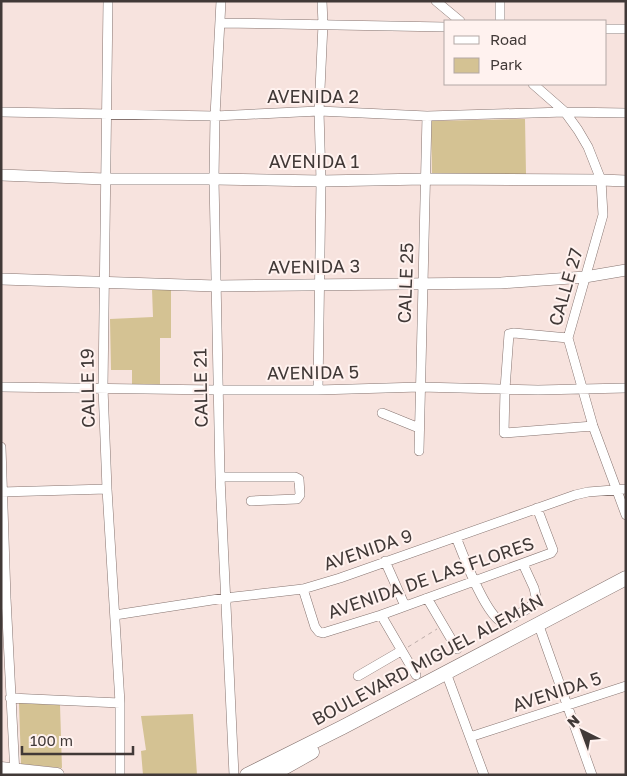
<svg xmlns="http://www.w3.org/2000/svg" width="627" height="776" font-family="'Golos Text',sans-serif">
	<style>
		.green { fill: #d4c293 }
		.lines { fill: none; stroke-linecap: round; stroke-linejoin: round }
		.street-casing { stroke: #867470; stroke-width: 10 }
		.secondary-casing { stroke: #867470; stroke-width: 12 }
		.primary-casing { stroke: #867470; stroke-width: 15 }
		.path { stroke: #bdada9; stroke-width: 1; stroke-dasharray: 4 4; stroke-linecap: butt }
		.street { stroke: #fff; stroke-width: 9 }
		.secondary { stroke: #fff; stroke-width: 11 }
		.primary { stroke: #fff; stroke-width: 14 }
		.labels { text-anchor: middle; stroke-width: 4; stroke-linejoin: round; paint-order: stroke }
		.street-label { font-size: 18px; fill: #413937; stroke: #fff2ef }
	</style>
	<rect width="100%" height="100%" fill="#f7e3de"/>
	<path class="green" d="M525,119L526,174L432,175L431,121Z
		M152,289H171V338H160V385L132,384V370H111L110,319L153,317Z
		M19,703L60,705L62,768L21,764Z
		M193,714L197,775H143L141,751L146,750L141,716Z"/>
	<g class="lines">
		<g class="street-casing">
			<path id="street" d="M108,1L103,388L107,489L120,703V775
				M221,1L215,116L214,179L220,477L234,775
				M436,1L460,21
				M500,21V1
				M221,23L446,27
				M606,29H626
				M533,84L565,112L578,130L588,147L601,180L603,215L568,338L593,426L626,515
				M1,112L215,116L319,111L427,116L565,112L626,113
				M568,338L514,333L509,334L505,389L504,433L593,426
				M1,387L217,390H318L420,387L538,390L626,388
				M318,390L321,181L319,111L323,24L322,1
				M382,413L419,428
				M1,447L6,598L15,775
				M419,451L427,116
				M220,477H295L299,479L300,495L297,499L251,501
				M1,492L107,489
				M456,537C464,557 485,615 503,623L529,608L535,602L536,597L534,588L523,564
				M385,561L405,606
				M303,589L315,627L319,632L323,633L381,615L551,553L553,550L537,508
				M427,598L457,649
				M115,615L225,598L303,589L340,578L575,495L588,492L626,489
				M381,615L416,675
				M538,623L592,775
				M358,676L401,651
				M448,678L484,775
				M10,698L120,703
				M470,737L626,686"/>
		</g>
		<g class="secondary-casing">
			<path id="secondary" d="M1,175L105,179H214L321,181L425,179L601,180L626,181
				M1,279L216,286L501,283L585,277L626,270"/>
		</g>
		<g class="primary-casing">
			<path id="primary" d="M1,769L57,775
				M247,775L343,727L626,578
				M271,775L312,752"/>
		</g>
		<path class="path" d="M408,647L437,629"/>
		<use href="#street" class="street"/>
		<use href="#secondary" class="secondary"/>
		<use href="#primary" class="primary"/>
	</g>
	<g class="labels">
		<g class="street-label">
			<text x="313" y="103">AVENIDA 2</text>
			<text x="314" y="168">AVENIDA 1</text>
			<text transform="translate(314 267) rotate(-1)" y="6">AVENIDA 3</text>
			<text transform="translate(406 283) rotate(-88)" y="6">CALLE 25</text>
			<text transform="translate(566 287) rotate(-74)" y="6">CALLE 27</text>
			<text transform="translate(313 373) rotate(-1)" y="6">AVENIDA 5</text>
			<text transform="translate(88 388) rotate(-91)" y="6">CALLE 19</text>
			<text transform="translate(201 388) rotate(-91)" y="6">CALLE 21</text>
			<text transform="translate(368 550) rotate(-19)" y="6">AVENIDA 9</text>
			<text transform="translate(431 578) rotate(-19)" y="6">AVENIDA DE LAS FLORES</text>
			<text transform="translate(428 660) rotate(-28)" y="6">BOULEVARD MIGUEL ALEMÁN</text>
			<text transform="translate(557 692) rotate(-18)" y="6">AVENIDA 5</text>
		</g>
	</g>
	<rect width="627" height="776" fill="none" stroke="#413937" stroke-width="5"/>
	<rect x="444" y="20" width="162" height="65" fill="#fff2ef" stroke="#b3a8a5"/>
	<rect x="454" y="36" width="25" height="8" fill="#ffffff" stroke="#b3a8a5"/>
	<text x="490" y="45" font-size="15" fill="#413937">Road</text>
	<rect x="454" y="58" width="25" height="15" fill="#d4c293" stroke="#b3a8a5"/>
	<text x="490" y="70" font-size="15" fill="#413937">Park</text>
	<g transform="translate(582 731) rotate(318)" stroke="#fff2ef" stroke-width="4" paint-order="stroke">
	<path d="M0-4L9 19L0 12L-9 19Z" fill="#413937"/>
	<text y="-8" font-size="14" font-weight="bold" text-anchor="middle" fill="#413937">N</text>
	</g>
	<path d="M22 746v8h111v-8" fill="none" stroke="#413937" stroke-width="2.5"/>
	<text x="30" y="746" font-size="15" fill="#413937" stroke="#fff2ef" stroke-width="4" paint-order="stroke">100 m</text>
</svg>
